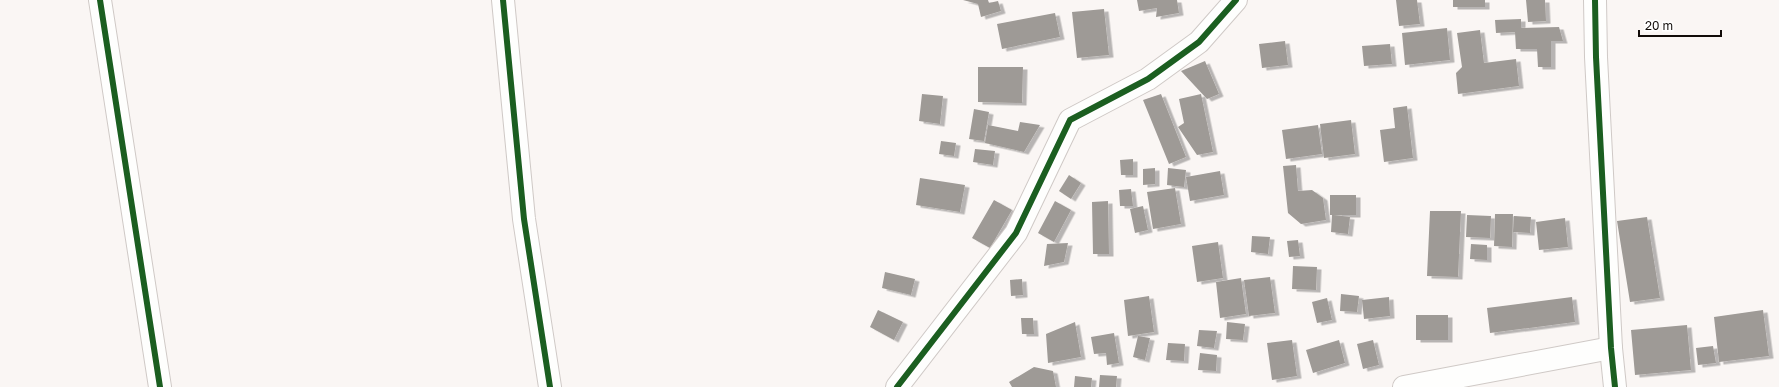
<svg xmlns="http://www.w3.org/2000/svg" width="1779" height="387" font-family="'Golos Text',sans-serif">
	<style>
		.building { fill: #9e9a96; filter: url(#shadow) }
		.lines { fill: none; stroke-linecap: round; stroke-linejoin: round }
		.minor-casing { stroke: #cfc9c6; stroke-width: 24 }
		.tertiary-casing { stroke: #cfc9c6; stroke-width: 24 }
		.minor { stroke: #fefefd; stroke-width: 22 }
		.tertiary { stroke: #fefefd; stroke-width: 22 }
		.cycleway-casing { stroke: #fff; stroke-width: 8 }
		.cycleway { stroke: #1b5e20; stroke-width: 6 }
	</style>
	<defs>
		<filter id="shadow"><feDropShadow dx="4.5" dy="2.5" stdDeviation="0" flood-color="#0004"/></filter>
	</defs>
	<rect width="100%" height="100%" fill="#faf6f4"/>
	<path class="building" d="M963,0H988L989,3L998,1L1001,11L981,17L978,4Z
		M1137,0H1177L1179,13L1156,17L1157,8L1139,11Z
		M1396,0H1417L1420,24L1399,26Z
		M1453,0H1485V7H1453Z
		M1526,0H1545L1546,21L1528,22Z
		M1104,9L1109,55L1077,58L1072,12Z
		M1055,13L1060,37L1002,49L997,24Z
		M1521,19V28L1559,27L1563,41H1551V67H1538L1537,49H1516L1515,32L1496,33L1495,20Z
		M1447,28L1450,60L1405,65L1402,33Z
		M1480,30L1484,63L1516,59L1519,86L1458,94L1456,73L1462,67L1457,33Z
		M1285,41L1288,65L1262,68L1259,44Z
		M1390,44L1392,64L1364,66L1362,46Z
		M1205,61L1219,94L1207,99L1181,71Z
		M978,67H1023L1022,103L978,102Z
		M922,94L943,96L940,124L919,121Z
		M1161,94L1186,157L1169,164L1143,100Z
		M1201,94L1213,152L1197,155L1178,127L1184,123L1179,99Z
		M1407,106L1413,158L1384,162L1380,130L1395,128L1393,108Z
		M974,109L989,112L984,141L969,139Z
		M1351,120L1355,154L1324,158L1320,124Z
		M1020,122L1040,125L1024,152L985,143L988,125L1018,131Z
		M1318,125L1322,154L1286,159L1282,130Z
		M941,141L956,143L954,156L939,154Z
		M975,149L995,151L993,165L973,162Z
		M1133,159V175H1121L1120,160Z
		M1296,165L1298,191L1312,190L1323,198L1326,220L1301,224L1288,213L1283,166Z
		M1155,168V184L1143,185V169Z
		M1168,168L1186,170L1184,187L1167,185Z
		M1220,171L1224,195L1190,201L1186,177Z
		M1069,175L1081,183L1071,199L1059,191Z
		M920,178L965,185L960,212L916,205Z
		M1175,188L1181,224L1153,229L1147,192Z
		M1131,189L1133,206H1120L1119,190Z
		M1330,195H1356V215H1334L1350,217L1348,234L1331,232L1332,215H1330Z
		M994,200L1012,210L990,248L972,238Z
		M1055,201L1071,210L1054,242L1038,233Z
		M1108,201L1109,254H1093L1092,202Z
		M1143,206L1148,230L1135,233L1130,209Z
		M1430,211H1461L1458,277L1427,276Z
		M1495,214H1513L1512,247L1494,246Z
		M1467,215L1491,216L1490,238L1466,237Z
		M1514,216L1531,217L1530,233L1513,232Z
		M1647,217L1660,298L1630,302L1617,221Z
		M1565,218L1568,247L1539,250L1536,222Z
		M1252,236L1270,237L1268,254L1251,252Z
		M1298,240L1300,256L1289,257L1287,241Z
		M1218,242L1223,278L1197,282L1192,246Z
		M1068,243L1064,262L1044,266L1047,244Z
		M1471,244L1487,245V260L1470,259Z
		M1293,266L1317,267L1316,290L1292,289Z
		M885,272L915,279L911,295L882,288Z
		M1270,277L1275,313L1249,316L1244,280Z
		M1241,278L1246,314L1220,318L1216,282Z
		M1022,279L1023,295L1011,296L1010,280Z
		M1341,294L1359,296L1357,312L1340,311Z
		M1149,296L1154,332L1128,336L1124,300Z
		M1389,297L1390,316L1364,319L1362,300Z
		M1572,297L1575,322L1490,333L1487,308Z
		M1327,298L1332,320L1317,323L1312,302Z
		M878,310L903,322L894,340L870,327Z
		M1763,310L1769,356L1719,362L1714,317Z
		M1416,315H1448V340H1416Z
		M1021,318H1033L1034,334H1022Z
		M1075,322L1081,357L1048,363L1046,334Z
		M1227,322L1245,324L1243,340L1226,339Z
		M1687,325L1691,370L1635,375L1631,330Z
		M1199,330L1217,331L1214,348L1197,346Z
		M1114,333L1119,363L1107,365L1106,353L1094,354L1091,337Z
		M1138,336L1150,338L1145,360L1133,357Z
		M1292,340L1297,376L1272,380L1267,343Z
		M1339,340L1345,363L1313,373L1306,350Z
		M1373,340L1379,365L1363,369L1357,344Z
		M1168,343L1185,344L1184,361L1166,360Z
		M1713,346L1716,363L1698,365L1696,348Z
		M1200,353L1217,355L1216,371L1198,370Z
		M1034,367L1053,371L1056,387H1012L1009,382Z
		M1100,375L1117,376L1116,387H1099Z
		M1075,376L1092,378L1091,387H1074Z"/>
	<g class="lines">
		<g class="minor-casing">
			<path id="minor" d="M100,0L160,387
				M503,0L524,219L550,387
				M897,387L1016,233L1070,120L1148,79L1199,42L1236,0
				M1404,387L1611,348"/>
		</g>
		<g class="tertiary-casing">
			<path id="tertiary" d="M1595,0L1596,57L1611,348L1615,387"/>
		</g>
		<use href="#minor" class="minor"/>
		<use href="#tertiary" class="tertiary"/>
		<g class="cycleway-casing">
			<path id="cycleway" d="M100,0L160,387
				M503,0L524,219L550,387
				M1595,0L1596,57L1611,348L1615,387
				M897,387L1016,233L1070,120L1148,79L1199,42L1236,0"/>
		</g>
		<use href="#cycleway" class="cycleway"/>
	</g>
	<path d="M1639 30v6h82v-6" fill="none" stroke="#110b08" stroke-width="2"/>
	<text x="1645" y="30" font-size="12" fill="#110b08" stroke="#ffffff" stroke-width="3" paint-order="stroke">20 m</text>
</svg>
